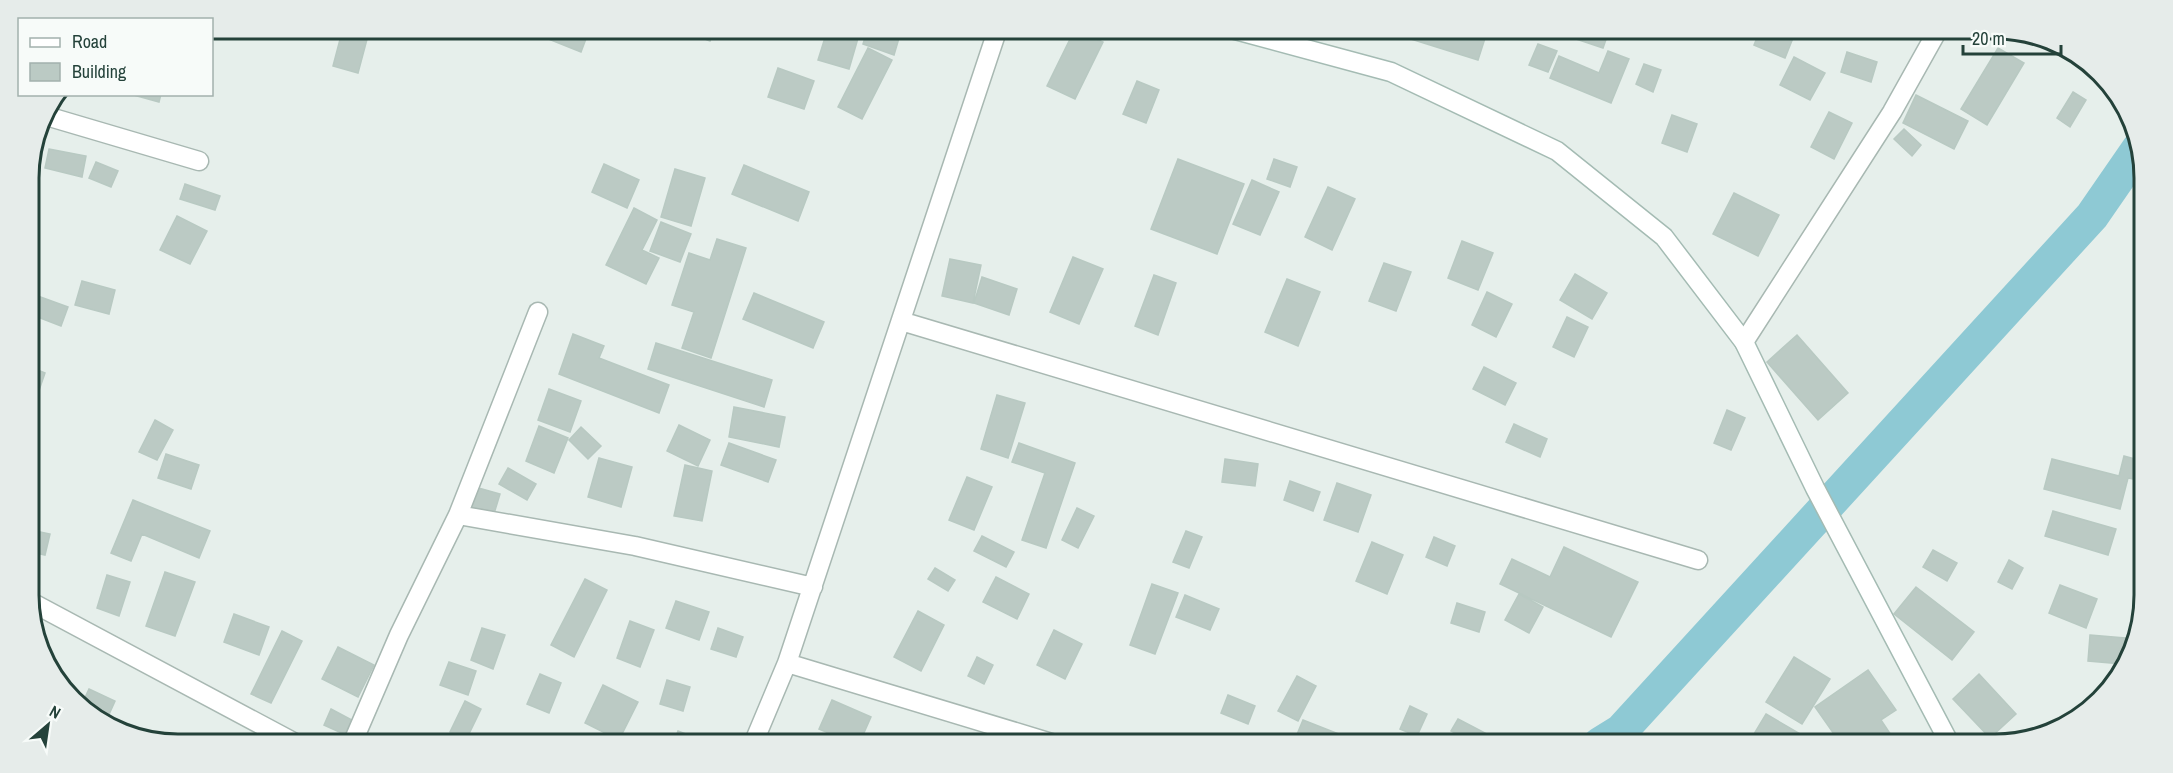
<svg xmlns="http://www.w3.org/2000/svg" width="2173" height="773" font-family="'Archivo Narrow',sans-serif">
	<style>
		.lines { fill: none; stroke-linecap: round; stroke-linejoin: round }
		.canal { stroke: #8ec9d4; stroke-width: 34 }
		.building { fill: #bbcac4; stroke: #b8c9c2; stroke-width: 1.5 }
		.street-casing { stroke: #a8b8b2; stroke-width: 21 }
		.secondary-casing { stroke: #a4bbb3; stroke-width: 21 }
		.street { stroke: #fff; stroke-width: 18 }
		.secondary { stroke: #fff; stroke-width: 18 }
		.rim { fill: none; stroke: #24423a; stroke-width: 3 }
	</style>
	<rect width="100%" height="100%" fill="#e6efeb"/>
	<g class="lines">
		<path class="canal" d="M1600,744L1621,731L2092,216L2139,148"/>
	</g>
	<path class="building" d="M343,28H370L358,73L333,66Z
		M521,28H590L581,52Z
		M685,28H715L710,41L684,31Z
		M828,28H861L849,69L818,60Z
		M868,28H902L894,55L863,44Z
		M1400,28H1486L1488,29L1478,60L1398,35Z
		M1569,28H1610L1603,48L1567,36Z
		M1761,28H1768L1793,38L1785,58L1754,45Z
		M1868,28H1884L1881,35Z
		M1075,29L1103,42L1075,99L1047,86Z
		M2034,35L2043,36L2064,51Z
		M1538,44L1557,51L1548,72L1529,65Z
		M868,48L892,60L862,119L838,107Z
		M1998,48L2024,63L1987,125L1961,109Z
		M1608,51L1629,59L1611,103L1550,78L1559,56L1599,73Z
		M1847,52L1877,62L1871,82L1841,72Z
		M1794,57L1825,73L1810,100L1780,85Z
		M1644,64L1661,70L1653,92L1636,84Z
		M778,68L814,81L804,109L768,97Z
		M1137,81L1159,90L1146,123L1123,114Z
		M2073,92L2086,100L2070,127L2057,118Z
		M130,94H161L159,102Z
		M1916,95L1968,121L1954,149L1903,123Z
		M1829,112L1852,123L1834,159L1811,147Z
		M1672,115L1697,124L1687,152L1662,143Z
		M1904,129L1921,145L1912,156L1894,139Z
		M49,149L86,156L82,177L45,168Z
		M1178,159L1244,184L1217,254L1151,229Z
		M1274,159L1297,167L1290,187L1267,179Z
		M96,162L118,171L111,187L89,178Z
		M604,164L639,180L627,208L592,192Z
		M744,165L809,192L798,221L732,194Z
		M675,169L705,178L691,226L661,217Z
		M1252,180L1279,192L1260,235L1233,224Z
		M185,184L220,196L215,210L180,199Z
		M1328,187L1355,199L1332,250L1305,237Z
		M1734,193L1779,215L1758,256L1713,234Z
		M634,208L657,220L642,250L659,258L646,284L606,265Z
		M177,216L207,231L190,264L160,250Z
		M661,222L691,234L680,262L650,251Z
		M717,239L746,248L711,358L682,348L694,312L672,305L689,253L710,260Z
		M1462,241L1493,253L1478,290L1448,278Z
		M1073,257L1103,269L1079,324L1050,312Z
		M950,259L981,265L973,303L942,296Z
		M1384,263L1411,272L1396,311L1369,301Z
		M1575,274L1607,293L1592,319L1560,300Z
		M1154,275L1176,283L1158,335L1135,326Z
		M982,277L1017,289L1009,315L974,303Z
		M1287,279L1320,292L1298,346L1265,332Z
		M82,281L115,290L109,314L75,305Z
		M1487,292L1512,304L1496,337L1472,325Z
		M754,293L824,322L813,348L743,319Z
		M35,295L68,307L61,326L30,314Z
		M1567,317L1588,327L1574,357L1553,347Z
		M573,334L604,346L599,358L669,385L659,413L559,374Z
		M1797,335L1848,393L1818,420L1767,362Z
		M656,343L772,380L764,407L648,369Z
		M30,367L45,373L34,405L30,403Z
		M1484,367L1516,383L1505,405L1473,389Z
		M549,389L581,401L570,432L538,420Z
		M997,395L1025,403L1008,458L981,449Z
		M734,407L785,417L779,447L729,437Z
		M1727,410L1745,418L1731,450L1714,443Z
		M155,420L173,430L157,460L139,452Z
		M1514,424L1547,439L1540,457L1506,442Z
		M679,425L710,440L698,466L667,451Z
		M539,426L568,438L554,473L526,461Z
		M581,427L601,446L588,459L569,440Z
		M729,443L776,460L768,482L721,465Z
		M1019,443L1075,463L1046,548L1022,540L1045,473L1012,462Z
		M166,454L199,465L191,489L158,478Z
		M2124,456L2139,460V480L2128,478L2120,509L2044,489L2052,459L2119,476Z
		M599,458L632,467L621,507L588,497Z
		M1225,459L1258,464L1255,486L1222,482Z
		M685,465L712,471L702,521L674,516Z
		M508,468L536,484L527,500L499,484Z
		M967,477L992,487L974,530L949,520Z
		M1290,481L1320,492L1313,511L1284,500Z
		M1337,483L1371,495L1358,532L1324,520Z
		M475,487L500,494L493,517L468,510Z
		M133,500L210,531L199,558L142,534L131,561L111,553Z
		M1077,508L1094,516L1078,548L1062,540Z
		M2053,511L2116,529L2108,555L2045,536Z
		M31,530L50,534L45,555L31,552Z
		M1186,531L1202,537L1189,568L1173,562Z
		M982,536L1014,552L1006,567L974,551Z
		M1434,537L1455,546L1447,566L1426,557Z
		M1372,542L1403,555L1387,594L1356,581Z
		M1564,547L1638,582L1611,637L1500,584L1512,559L1550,577Z
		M1933,550L1957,563L1947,581L1923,567Z
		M2009,560L2023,568L2012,589L1998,582Z
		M935,568L955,580L948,591L928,579Z
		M165,572L195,582L175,636L146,626Z
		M107,575L130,582L119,616L97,608Z
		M996,577L1029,594L1017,619L983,602Z
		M585,579L607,590L574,657L551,645Z
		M1152,584L1178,593L1155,654L1130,645Z
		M2060,585L2097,599L2086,628L2049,613Z
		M1916,587L1974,632L1952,660L1894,614Z
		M1519,594L1543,607L1529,633L1505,620Z
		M1185,595L1219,609L1210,630L1176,617Z
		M676,601L709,612L699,640L666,628Z
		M1457,603L1485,612L1479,632L1451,623Z
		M918,611L944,625L921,671L894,657Z
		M234,614L269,627L259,655L224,642Z
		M630,621L654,630L640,667L617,658Z
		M482,628L505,635L493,669L471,660Z
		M718,628L743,637L736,657L711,649Z
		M1054,630L1082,644L1065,679L1037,665Z
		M282,631L302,641L271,703L251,694Z
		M2090,635L2137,639V643L2122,664L2088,661Z
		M338,647L374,665L358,697L322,679Z
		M977,657L993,665L984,684L968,676Z
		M1794,657L1830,679L1802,724L1766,702Z
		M449,662L476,671L468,695L440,685Z
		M1868,670L1896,710L1881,720L1897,744H1841L1815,707Z
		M540,674L561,683L549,713L527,704Z
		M1979,674L2016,714L1990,738L1953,699Z
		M1297,676L1316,686L1298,721L1278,711Z
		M667,680L690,687L683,711L660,704Z
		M603,685L638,702L619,740L585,723Z
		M89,689L115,701L106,721L82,704Z
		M1228,695L1255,706L1248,724L1221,713Z
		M832,700L871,717L859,744H855L819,729Z
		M465,701L481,709L466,740L450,732Z
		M1410,706L1427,714L1417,736L1400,729Z
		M331,709L352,720L346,735L324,725Z
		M1766,714L1802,735L1797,744H1748Z
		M1458,719L1487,734L1482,744H1477L1451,731Z
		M1303,720L1364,744H1293Z
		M678,731L709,743L708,744H673Z
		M600,735L626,743L625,744H598Z"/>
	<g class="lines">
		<g class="street-casing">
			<path id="street" d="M43,115L199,161
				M901,321L1698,560
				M1744,342L1892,112L1939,28
				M458,515L635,546L813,587
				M31,602L297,744
				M787,663L1055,744
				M352,744L399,635L458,515L538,312
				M753,744L787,663L998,28"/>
		</g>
		<g class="secondary-casing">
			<path id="secondary" d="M1228,28L1391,72L1557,151L1664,237L1744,342L1815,488L1950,744"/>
		</g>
		<use href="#street" class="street"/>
		<use href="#secondary" class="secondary"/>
	</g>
	<path d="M0 0H2173V773H0ZM178 39H1995A139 139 0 0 1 2134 178V595A139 139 0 0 1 1995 734H178A139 139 0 0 1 39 595V178A139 139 0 0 1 178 39Z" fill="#e6ecea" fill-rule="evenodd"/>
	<path class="rim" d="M178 39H1995A139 139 0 0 1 2134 178V595A139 139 0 0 1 1995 734H178A139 139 0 0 1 39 595V178A139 139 0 0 1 178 39Z"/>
	<rect x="18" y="18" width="195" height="78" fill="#f7fbf9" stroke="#a3b1ad" stroke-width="1.5"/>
	<rect x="30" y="38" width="30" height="9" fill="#ffffff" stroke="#a3b1ad" stroke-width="1.5"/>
	<text x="72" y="48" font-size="18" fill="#24423a">Road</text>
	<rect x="30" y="63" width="30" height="18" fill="#bbcac4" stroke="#a3b1ad" stroke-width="1.5"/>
	<text x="72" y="78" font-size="18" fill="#24423a">Building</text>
	<g transform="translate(48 725) rotate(29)" stroke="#f7fbf9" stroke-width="4.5" paint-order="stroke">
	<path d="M0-4.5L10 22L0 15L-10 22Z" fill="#24423a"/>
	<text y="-9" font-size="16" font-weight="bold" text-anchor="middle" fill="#24423a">N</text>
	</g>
	<path d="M1963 45v9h98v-9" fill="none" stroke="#24423a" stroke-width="3"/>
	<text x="1972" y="45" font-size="18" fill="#24423a" stroke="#f7fbf9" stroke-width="4.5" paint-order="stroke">20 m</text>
</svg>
